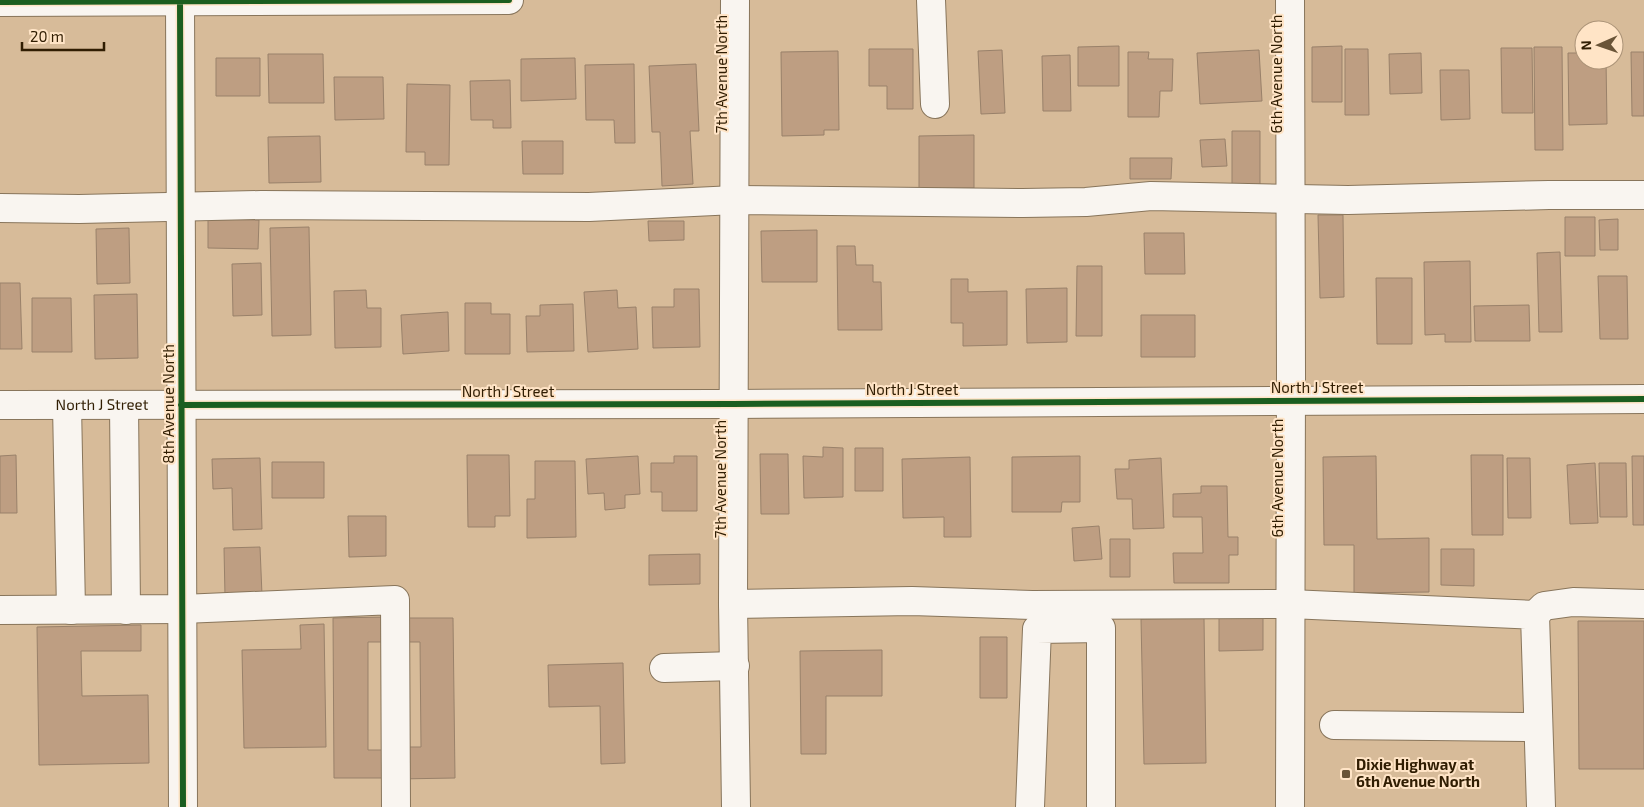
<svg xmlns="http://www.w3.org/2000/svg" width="1644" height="807" font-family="'Exo 2',sans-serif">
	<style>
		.building { fill: #be9e82; stroke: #99816a }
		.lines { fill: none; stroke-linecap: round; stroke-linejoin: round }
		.minor-casing { stroke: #88755b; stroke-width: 30 }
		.minor { stroke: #f9f5f0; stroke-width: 28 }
		.cycleway-casing { stroke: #ffe4c6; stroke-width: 9 }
		.cycleway { stroke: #1b5e20; stroke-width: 6 }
		.poi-dot { fill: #6a5437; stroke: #ffe4c6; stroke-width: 2 }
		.labels { text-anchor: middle; stroke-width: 4; stroke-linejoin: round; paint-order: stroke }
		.street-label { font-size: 15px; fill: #301d02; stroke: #ffe4c6 }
		.poi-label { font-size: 15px; font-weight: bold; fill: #301d02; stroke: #ffe4c6; text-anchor: start }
	</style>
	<rect width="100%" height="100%" fill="#d7bb99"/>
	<path class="building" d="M1119,46V86H1078V47Z
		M1342,46V102H1312V47Z
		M1534,47H1562L1563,150H1535Z
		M1501,48H1532L1533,113H1502Z
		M869,49H913V109H887V86H869Z
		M1345,49H1368L1369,115H1345Z
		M1002,50L1005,113L981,114L978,51Z
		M1259,50L1262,101L1200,104L1197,53Z
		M838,51L839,130H824V135L782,136L781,52Z
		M1128,52H1149L1148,59H1173L1172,91H1160L1159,117H1128Z
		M1631,52H1644V116H1632Z
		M1421,53L1422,93L1390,94L1389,54Z
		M1568,53H1584V60H1606L1607,124L1569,125Z
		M268,54H323L324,103H269Z
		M1070,55L1071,111H1043L1042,56Z
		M216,58H260V96H216Z
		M575,58L576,99L521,101V59Z
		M634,64L635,143H615L614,120H586L585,65Z
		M696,64L699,131H690L693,184L662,186L660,132H652L649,66Z
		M1440,70H1469L1470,119L1441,120Z
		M334,77H383L384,119L335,120Z
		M510,80L511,128H493V120H471L470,81Z
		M407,84L450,85L449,165H425V152H406Z
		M1232,131H1260V188H1232Z
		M974,135V188L919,189V136Z
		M320,136L321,182L269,183L268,137Z
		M1225,139L1227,166L1202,167L1200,140Z
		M522,141H563V174H523Z
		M1130,158H1172L1171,179H1130Z
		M1318,215H1343L1344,297L1320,298Z
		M1565,217H1595V256H1565Z
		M208,219L259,220L258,249L208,248Z
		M1618,219V250H1600L1599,220Z
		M648,221H684V240L649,241Z
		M309,227L311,335L272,336L270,228Z
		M129,228L130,283L97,284L96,229Z
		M817,230V282H762L761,231Z
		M1144,233H1184L1185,274H1145Z
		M837,246H855L856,265H873V282H881L882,330H838Z
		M1560,252L1562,332H1539L1537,253Z
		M1470,261L1471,342H1445V334L1425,335L1424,262Z
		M261,263L262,315L233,316L232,264Z
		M1077,266H1102V336H1076Z
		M1598,276H1627L1628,339H1600Z
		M1376,278H1412V344H1377Z
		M951,279H968V292L1007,291V345L963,346V323H951Z
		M0,283H20L22,349H0Z
		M1067,288V342L1027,343L1026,289Z
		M674,289H699L700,347L653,348L652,307H674Z
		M366,290L367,308H381V347L335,348L334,291Z
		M617,290L618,308L636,307L638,349L588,352L584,292Z
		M137,294L138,358L95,359L94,295Z
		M32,298H71L72,352H32Z
		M465,303H491V314H510V354H465Z
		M573,304L574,351L527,352L526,316H540V305Z
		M1529,305L1530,341H1475L1474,306Z
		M448,312L449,351L403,354L401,315Z
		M1141,315H1195V357H1141Z
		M823,447L843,448V497L804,498L803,456L823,457Z
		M855,448H883V491H855Z
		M760,454H788L789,514H761Z
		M16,455L17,513H0V456Z
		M467,455H509L510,516H495V527H468Z
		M1471,455H1503V535H1472Z
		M638,456L640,494L625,495V508L605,510L604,493L588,494L586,459Z
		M674,456H697V511H662V492H651V463H674Z
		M1080,456V502H1062L1061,512H1012V457Z
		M1376,456L1377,539L1429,538V592L1354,593V545H1324L1323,457Z
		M1632,456H1644V525H1633Z
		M970,457L971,537H944V517L903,518L902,459Z
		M260,458L262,529L233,530L232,488L213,489L212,459Z
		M1161,458L1164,528L1133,529L1132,499H1117L1115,469H1129V460Z
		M1507,458H1530L1531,518H1508Z
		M535,461H575L576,537L527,538V499H535Z
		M272,462H324V498H272Z
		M1595,463L1598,523L1570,524L1567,465Z
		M1599,463H1626L1627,517H1600Z
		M1201,486H1227L1228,537H1238V555H1229V583H1174L1173,553H1203L1202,517H1173V494L1201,493Z
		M348,516H386V556L349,557Z
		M1099,526L1102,559L1074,561L1072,528Z
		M1110,539H1130V577H1110Z
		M260,547L262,595L225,596L224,548Z
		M1441,549H1474V586L1441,585Z
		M700,554V584L649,585V555Z
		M387,617V642H368V750H391V778H334L333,618Z
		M1263,617V650L1219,651V618Z
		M400,618H453L455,778L398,779V747H421L420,642H400Z
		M1204,618L1206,763L1144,764L1141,619Z
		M1578,621H1644V769H1579Z
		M324,624L326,747L244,748L242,650L301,649L300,625Z
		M141,625V651H81L82,696L148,695L149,763L39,765L37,627Z
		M980,637H1007V698H980Z
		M882,650V696H826V754H801L800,651Z
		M623,663L625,763L601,764L600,706L549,707L548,665Z"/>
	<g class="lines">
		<g class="minor-casing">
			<g id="minor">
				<path d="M735,0L733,604L736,807"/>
				<path d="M931,0L935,104"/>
				<path d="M180,1L183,807"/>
				<path d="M0,2L509,0"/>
				<path d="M0,208L79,209L261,205L589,207L735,200L1023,203L1086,202L1151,196L1348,200L1549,195H1644"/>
				<path id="s1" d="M0,405L733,404L1644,399"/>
				<path d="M67,405L71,610"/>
				<path d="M124,405L126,610"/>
				<path d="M733,604L912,601L1032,605L1290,604L1535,615L1541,807"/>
				<path d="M0,610L182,609L395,600L396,807"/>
				<path d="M1535,615L1544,606L1573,602L1644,604"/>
				<path d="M664,668L735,666"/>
				<path d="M1334,725L1538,727"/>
				<path d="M1030,807L1037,629L1101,628V807"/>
				<path d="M1290,807L1291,376L1290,0"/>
			</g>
		</g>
		<use href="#minor" class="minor"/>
		<g class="cycleway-casing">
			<path id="cycleway" d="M180,1L183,807
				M0,2L509,0
				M181,405L733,404L1644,399"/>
		</g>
		<use href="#cycleway" class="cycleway"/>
	</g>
	<rect class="poi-dot" x="1341" y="769" width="10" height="10" rx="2.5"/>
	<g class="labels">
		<g class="street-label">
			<text transform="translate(722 74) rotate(-90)" y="5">7th Avenue North</text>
			<text transform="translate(1277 74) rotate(-90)" y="5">6th Avenue North</text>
			<text x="1317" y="393">North J Street</text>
			<text x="912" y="395">North J Street</text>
			<text x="508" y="397">North J Street</text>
			<text transform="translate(169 404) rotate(-90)" y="5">8th Avenue North</text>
			<text dy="5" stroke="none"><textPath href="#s1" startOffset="102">North J Street</textPath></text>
			<text transform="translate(1278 478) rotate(-90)" y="5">6th Avenue North</text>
			<text transform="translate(721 479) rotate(-90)" y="5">7th Avenue North</text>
		</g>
		<g class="poi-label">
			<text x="1356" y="770">Dixie Highway at<tspan x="1356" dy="17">6th Avenue North</tspan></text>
		</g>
	</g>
	<g transform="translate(1599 45) rotate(268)"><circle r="24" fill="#ffe4c6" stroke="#ac9478"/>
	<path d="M0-4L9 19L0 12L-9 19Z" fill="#6a5437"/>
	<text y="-8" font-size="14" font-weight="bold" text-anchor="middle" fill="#301d02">N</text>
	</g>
	<path d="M22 42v8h82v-8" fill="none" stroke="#301d02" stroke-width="2.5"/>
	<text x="30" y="42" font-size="15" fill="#301d02" stroke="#ffe4c6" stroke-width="4" paint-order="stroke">20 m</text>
</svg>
